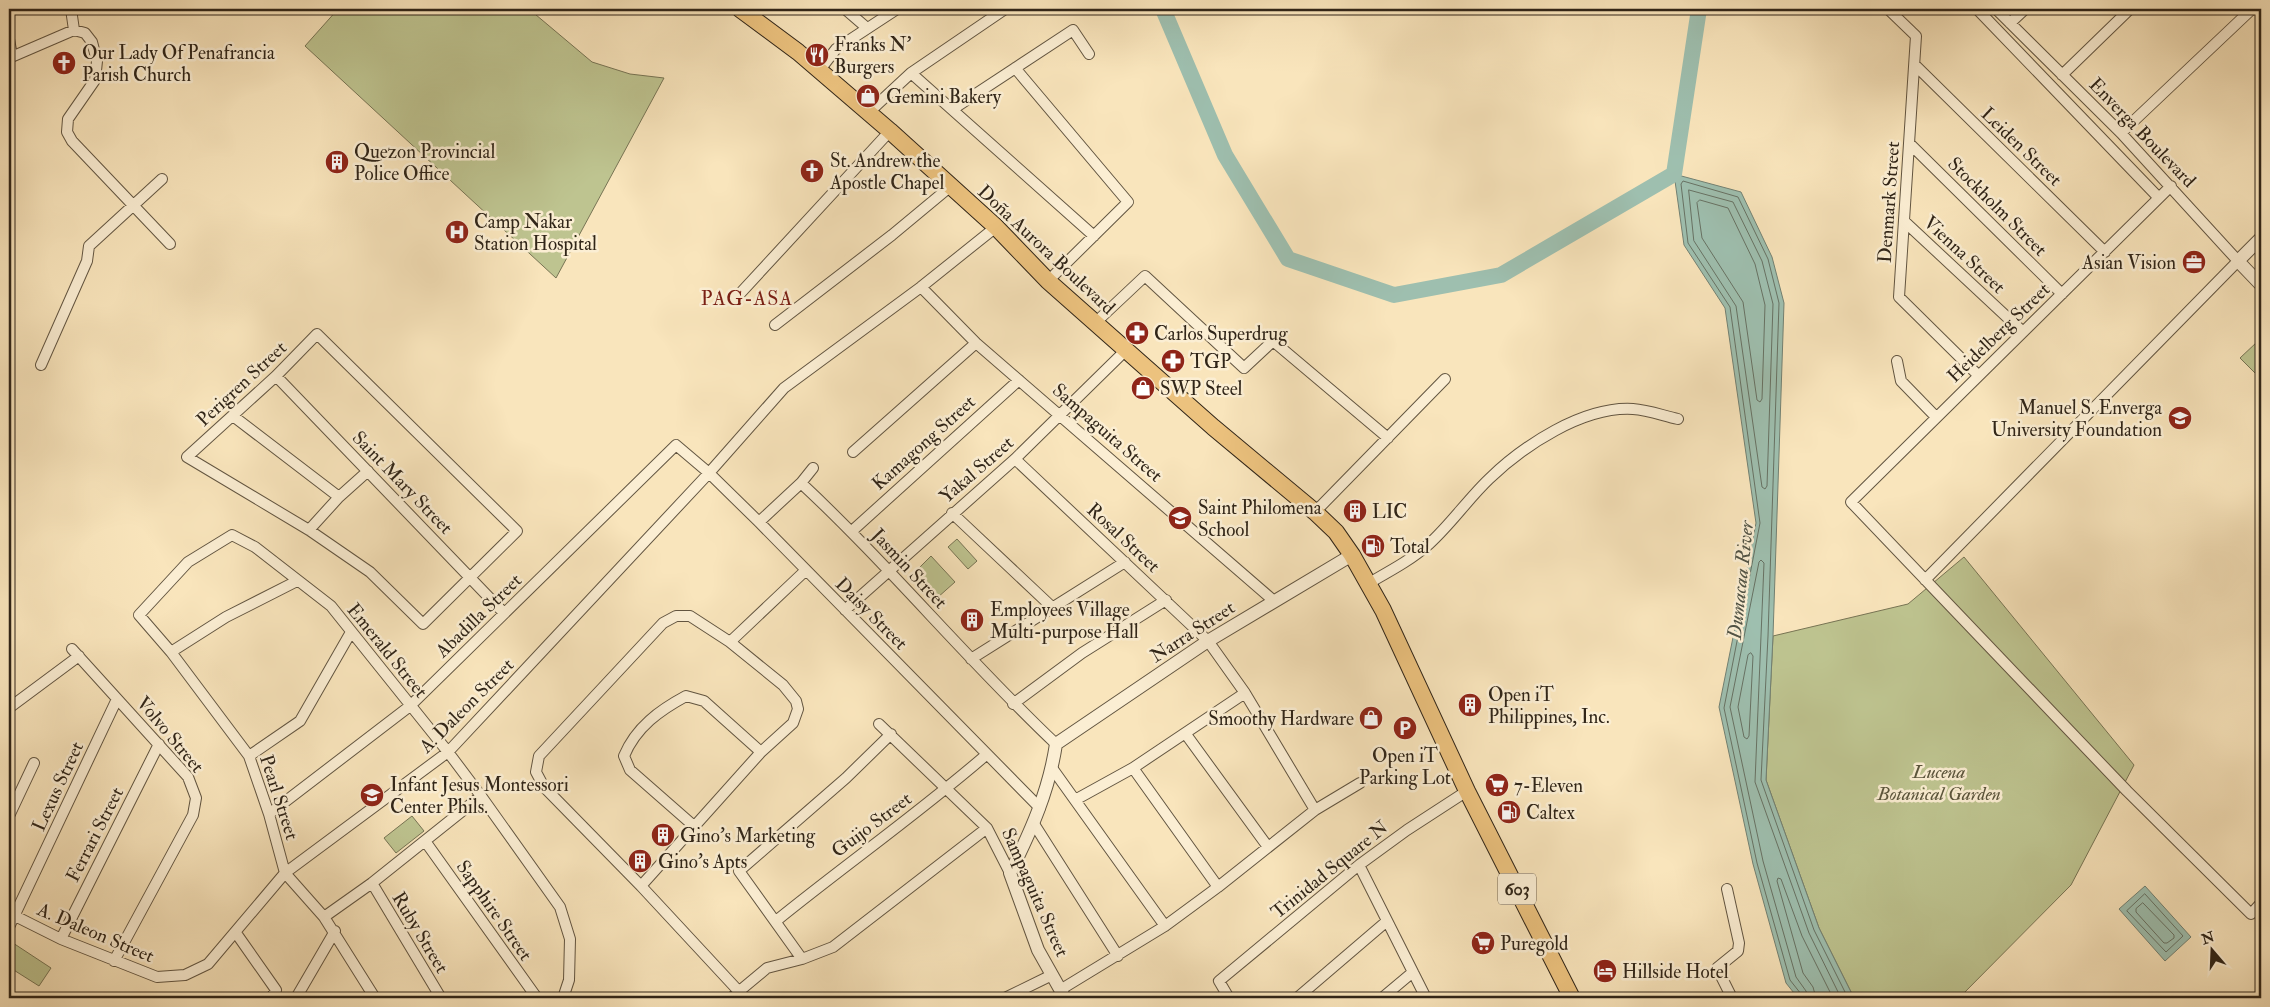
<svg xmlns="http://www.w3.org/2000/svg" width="2270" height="1007" font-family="'IM FELL Double Pica',serif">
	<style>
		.green { fill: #bec490; stroke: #777454 }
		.water { fill: #9ebfaf; stroke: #728173 }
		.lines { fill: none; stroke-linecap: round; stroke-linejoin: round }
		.shore { stroke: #677264; stroke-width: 1 }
		.river { stroke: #9ebfaf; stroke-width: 16 }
		.minor-casing { stroke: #625541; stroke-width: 12 }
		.tertiary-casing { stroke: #625541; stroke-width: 14 }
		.primary-casing { stroke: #302518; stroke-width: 18 }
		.minor { stroke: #fbeed3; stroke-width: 10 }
		.tertiary { stroke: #fbeed3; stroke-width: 12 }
		.primary { stroke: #ecc27e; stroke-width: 16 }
		.labels { text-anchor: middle; stroke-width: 5; stroke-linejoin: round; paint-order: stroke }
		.shield { fill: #fbeed3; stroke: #6d6150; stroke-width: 1 }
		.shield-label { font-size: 18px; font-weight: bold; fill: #302518 }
		.poi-label { font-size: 19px; fill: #302518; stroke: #fbeed3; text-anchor: start }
		.street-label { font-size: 19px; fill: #302518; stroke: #fbeed3 }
		.park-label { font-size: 19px; font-style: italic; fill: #5b553c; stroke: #fbeed3 }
		.neighbourhood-label { font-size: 20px; letter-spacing: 1px; fill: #7a1f14; stroke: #fbeed3 }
		.water-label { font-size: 20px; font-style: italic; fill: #515345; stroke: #fbeed3 }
	</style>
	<rect width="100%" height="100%" fill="#f9e5bc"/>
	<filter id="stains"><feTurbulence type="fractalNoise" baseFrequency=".004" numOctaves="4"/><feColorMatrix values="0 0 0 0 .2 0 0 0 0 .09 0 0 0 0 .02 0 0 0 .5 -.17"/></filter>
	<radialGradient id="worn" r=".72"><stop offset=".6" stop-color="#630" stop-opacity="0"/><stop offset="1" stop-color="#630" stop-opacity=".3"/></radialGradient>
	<path class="green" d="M338,9H529L592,62L630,74L664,78L556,278L305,46Z
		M2257,342L2261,347V379L2240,358Z
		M957,539L977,561L968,569L948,547Z
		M931,556L955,582L937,598L914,573Z
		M1964,557L2134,765L2071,885L1959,998H1854L1819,928L1766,780L1773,636L1908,604Z
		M412,816L424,831L396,853L384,838Z
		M13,943L51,968L39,986L9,967V950Z"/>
	<path class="water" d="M1674,174L1741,192L1772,257L1784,303L1773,636L1766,780L1819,928L1854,998H1798L1786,983L1753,864L1719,707L1756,523L1725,308L1684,245Z
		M2145,886L2191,937L2165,961L2119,909Z"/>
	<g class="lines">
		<path class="shore" d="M1689,190L1733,202L1762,261L1773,304L1767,486L1765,489L1762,487L1736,306L1694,241Z
			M1700,200L1728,208L1755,264L1765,305L1762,399L1760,402L1757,400L1743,302L1702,238L1697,203Z
			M1751,653L1753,656L1749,736L1747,739L1744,737L1738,707L1748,655Z
			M2145,894L2183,936L2166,952L2127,911Z
			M2143,903L2174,935V938L2167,943H2164L2136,912V909Z
			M1802,998L1801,994L1790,980L1757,863L1724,708L1760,523L1730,307L1688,243L1681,184L1683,181L1738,197L1768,259L1779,303L1768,636L1761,780L1814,930L1848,998
			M1808,998L1806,991L1796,977L1763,861L1730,707L1759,562L1761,560L1764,563L1755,782L1809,933L1841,998
			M1816,998L1813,987L1803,973L1777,881L1778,878L1781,879L1802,936L1833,998"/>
		<path class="river" d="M1163,9L1225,155L1288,259L1394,295L1501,275L1674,174
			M1674,174L1699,9"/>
		<g class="minor-casing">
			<path id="minor" d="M71,9L74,30
				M845,9L867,28
				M1888,9L1916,36L1899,297L1978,375
				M1977,9L2159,198
				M2010,23L2025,9
				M9,39L12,56
				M9,58L74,30L85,33L92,42L97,61L95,80L68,119L67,132L72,141L170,244
				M1915,65L2105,252
				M1015,68L1128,202L1048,281
				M819,71L836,49L897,9
				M911,73L1094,236
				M2062,75L2130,9
				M953,109L1073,30L1089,54
				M868,113L911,73L1005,9
				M2121,133L2252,9
				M1909,143L2062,294
				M2171,186L1851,502L2127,791L2251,914L2261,903
				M1905,222L2023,332
				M921,287L976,343L1274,601
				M735,299L890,131
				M1095,323L1145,276L1244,368L1273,341L1388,438
				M775,325L892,235L951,186
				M317,334L517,531L423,624L370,572L309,530L187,457L276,376Z
				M1897,361L1901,381L1936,417
				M41,365L87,261L89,246L162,179
				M276,376L504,613
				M233,416L339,497
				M853,452L976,343
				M1015,459L1208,641L1245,693L1315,810
				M801,483C890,566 967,660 1056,744
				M1315,512L1445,379
				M952,513L1053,608
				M759,522L801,483L813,468
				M309,530L339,497L368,471
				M852,531L1019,380
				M1925,580L2238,261L2121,133L1996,9
				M1369,583C1390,571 1411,560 1429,544C1451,524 1468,499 1489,479C1523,446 1583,406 1633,409C1648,410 1664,416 1678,419
				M845,610L1015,459L1126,350
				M730,642L805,571
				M72,649L188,777L196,798L193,815L114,961
				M171,652L226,617L297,581
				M971,659L1125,562
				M1013,704L1082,653L1166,600
				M9,708L79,656
				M879,724L987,828L1010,873
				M1185,733L1268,847
				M249,756L300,721L351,632
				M1052,768L1165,926
				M1133,768L1218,887
				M1075,800L1133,768L1245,693
				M269,814L410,706L676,445L709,473L759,522L1040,808
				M9,816L34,763
				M1034,824L1118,956
				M695,827L630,770L624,756C636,727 660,710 686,696L704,701L761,752
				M425,841L537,998
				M1359,865L1426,998
				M372,883L441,998
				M641,886L761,752L793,723L798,709L796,701L783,685L730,642L690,616H676L663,623L539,756L536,772L544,787L641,886L745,998
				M1727,889L1739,943L1738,951L1717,968L1732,998
				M9,913L61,939L157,977L185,975L208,964L285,873L448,752L709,473L784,388L921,287L996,227
				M324,917L372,883L481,796
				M776,921C845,865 919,813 986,755
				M9,927L117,699
				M236,933L276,990L271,998
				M61,939L159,744
				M802,959L739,871L846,778L891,734
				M1060,990L1165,926L1218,887L1315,810L1360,783
				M296,998L335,931
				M375,998L324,917L285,873L269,814L249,756L171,652L139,615L188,562L232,535L255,547L331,606L448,752L481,796L560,907L570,939L569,980L563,998
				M731,998L767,968L802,959L833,947L987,828
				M1005,998L1052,975
				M1229,998L1219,981L1359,865L1407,830L1467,791
				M1297,998L1387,921
				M1382,998L1413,972"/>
		</g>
		<g class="tertiary-casing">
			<path id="tertiary" d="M2261,238L2238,261L2261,285
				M1065,998L1038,950L1010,873C1031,831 1049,791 1056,744L1208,641L1352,555"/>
		</g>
		<g class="primary-casing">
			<path id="primary" d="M740,9L798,52L890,131L996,227L1048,281L1213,427L1315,512L1336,532L1352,555L1383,610L1467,791L1572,998"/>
		</g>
		<use href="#minor" class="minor"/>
		<use href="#tertiary" class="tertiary"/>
		<use href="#primary" class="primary"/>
	</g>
	<defs>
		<g id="restaurant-disc" transform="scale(1.25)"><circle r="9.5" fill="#8f2418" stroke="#fbeed3"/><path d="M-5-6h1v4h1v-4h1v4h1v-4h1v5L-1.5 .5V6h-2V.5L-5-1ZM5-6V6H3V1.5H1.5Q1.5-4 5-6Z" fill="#fff"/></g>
		<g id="church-disc" transform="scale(1.25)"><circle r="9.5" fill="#8f2418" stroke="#fbeed3"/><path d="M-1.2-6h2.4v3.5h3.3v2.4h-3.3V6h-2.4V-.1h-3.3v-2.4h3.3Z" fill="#fff"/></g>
		<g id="shop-disc" transform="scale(1.25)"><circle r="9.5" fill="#8f2418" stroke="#fbeed3"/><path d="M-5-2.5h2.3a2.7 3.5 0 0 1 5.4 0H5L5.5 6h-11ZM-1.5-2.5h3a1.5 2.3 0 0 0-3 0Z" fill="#fff"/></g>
		<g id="building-disc" transform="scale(1.25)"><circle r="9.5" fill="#8f2418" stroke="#fbeed3"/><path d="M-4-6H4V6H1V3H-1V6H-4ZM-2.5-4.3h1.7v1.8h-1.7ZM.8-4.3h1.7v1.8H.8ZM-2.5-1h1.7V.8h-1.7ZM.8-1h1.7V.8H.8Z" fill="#fff"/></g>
		<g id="hospital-disc" transform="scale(1.25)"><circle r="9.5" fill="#8f2418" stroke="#fbeed3"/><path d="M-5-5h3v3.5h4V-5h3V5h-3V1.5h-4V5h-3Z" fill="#fff"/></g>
		<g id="office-disc" transform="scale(1.25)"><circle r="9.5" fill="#8f2418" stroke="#fbeed3"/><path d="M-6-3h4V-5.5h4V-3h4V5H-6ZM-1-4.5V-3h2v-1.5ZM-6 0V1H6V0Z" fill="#fff"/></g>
		<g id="pharmacy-disc" transform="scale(1.25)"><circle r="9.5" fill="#8f2418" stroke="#fbeed3"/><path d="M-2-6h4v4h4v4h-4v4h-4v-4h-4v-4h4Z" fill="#fff"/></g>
		<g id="university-disc" transform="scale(1.25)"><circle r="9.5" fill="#8f2418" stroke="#fbeed3"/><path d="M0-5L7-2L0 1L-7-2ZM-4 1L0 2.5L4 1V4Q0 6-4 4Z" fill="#fff"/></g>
		<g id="school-disc" transform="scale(1.25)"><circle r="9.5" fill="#8f2418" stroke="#fbeed3"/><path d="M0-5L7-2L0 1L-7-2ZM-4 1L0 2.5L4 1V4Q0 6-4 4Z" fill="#fff"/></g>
		<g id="fuel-disc" transform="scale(1.25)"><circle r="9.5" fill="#8f2418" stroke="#fbeed3"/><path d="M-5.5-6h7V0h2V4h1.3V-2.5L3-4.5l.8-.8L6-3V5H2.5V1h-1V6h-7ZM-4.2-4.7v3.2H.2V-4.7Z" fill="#fff"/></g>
		<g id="parking-disc" transform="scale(1.25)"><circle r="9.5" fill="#8f2418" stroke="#fbeed3"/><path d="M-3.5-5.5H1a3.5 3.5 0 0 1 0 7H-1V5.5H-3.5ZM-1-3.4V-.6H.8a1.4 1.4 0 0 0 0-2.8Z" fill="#fff"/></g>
		<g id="supermarket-disc" transform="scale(1.25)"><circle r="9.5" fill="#8f2418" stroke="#fbeed3"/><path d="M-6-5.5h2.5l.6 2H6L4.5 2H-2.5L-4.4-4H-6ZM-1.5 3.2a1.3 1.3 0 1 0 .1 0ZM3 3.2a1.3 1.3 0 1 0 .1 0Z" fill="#fff"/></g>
		<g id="hotel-disc" transform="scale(1.25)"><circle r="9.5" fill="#8f2418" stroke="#fbeed3"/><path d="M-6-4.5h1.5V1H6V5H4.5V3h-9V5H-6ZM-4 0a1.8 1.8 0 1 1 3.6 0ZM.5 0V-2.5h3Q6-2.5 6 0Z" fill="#fff"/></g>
	</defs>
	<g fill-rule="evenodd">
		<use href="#restaurant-disc" x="817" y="55"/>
		<use href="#church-disc" x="64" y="63"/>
		<use href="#shop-disc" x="868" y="96"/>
		<use href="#building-disc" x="337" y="162"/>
		<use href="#church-disc" x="812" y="171"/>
		<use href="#hospital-disc" x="457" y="232"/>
		<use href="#office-disc" x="2194" y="262"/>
		<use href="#pharmacy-disc" x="1137" y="333"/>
		<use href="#pharmacy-disc" x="1173" y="361"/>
		<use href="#shop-disc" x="1143" y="388"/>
		<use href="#university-disc" x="2180" y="418"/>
		<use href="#building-disc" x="1355" y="511"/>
		<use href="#school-disc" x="1180" y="518"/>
		<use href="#fuel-disc" x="1373" y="546"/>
		<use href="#building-disc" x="972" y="620"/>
		<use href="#building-disc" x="1470" y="705"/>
		<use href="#shop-disc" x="1371" y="718"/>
		<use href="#parking-disc" x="1405" y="728"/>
		<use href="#supermarket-disc" x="1497" y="785"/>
		<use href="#school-disc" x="372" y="795"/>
		<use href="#fuel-disc" x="1509" y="812"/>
		<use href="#building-disc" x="663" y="835"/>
		<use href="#building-disc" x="640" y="861"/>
		<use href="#supermarket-disc" x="1483" y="943"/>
		<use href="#hotel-disc" x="1605" y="971"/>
	</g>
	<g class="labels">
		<rect class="shield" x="1498" y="873.5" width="38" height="31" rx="4"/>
		<g class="shield-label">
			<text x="1517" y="895">603</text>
		</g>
		<g class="poi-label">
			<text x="834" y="51">Franks N'<tspan x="834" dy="22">Burgers</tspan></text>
			<text x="82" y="59">Our Lady Of Penafrancia<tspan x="82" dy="22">Parish Church</tspan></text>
			<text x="886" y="103">Gemini Bakery</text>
			<text x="354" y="158">Quezon Provincial<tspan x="354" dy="22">Police Office</tspan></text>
			<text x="830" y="167">St. Andrew the<tspan x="830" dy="22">Apostle Chapel</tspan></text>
			<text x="474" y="228">Camp Nakar<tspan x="474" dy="22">Station Hospital</tspan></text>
			<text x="2176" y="269" text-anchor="end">Asian Vision</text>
			<text x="1154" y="340">Carlos Superdrug</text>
			<text x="1190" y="368">TGP</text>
			<text x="1160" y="395">SWP Steel</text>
			<text x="2162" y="414" text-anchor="end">Manuel S. Enverga<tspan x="2162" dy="22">University Foundation</tspan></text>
			<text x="1198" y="514">Saint Philomena<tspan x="1198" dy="22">School</tspan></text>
			<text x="1372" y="518">LIC</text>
			<text x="1390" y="553">Total</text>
			<text x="990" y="616">Employees Village<tspan x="990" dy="22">Multi-purpose Hall</tspan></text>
			<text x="1488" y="701">Open iT<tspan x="1488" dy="22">Philippines, Inc.</tspan></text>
			<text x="1354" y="725" text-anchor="end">Smoothy Hardware</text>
			<text x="1405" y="762" text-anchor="middle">Open iT<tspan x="1405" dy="22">Parking Lot</tspan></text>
			<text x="390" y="791">Infant Jesus Montessori<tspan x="390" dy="22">Center Phils.</tspan></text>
			<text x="1514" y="792">7-Eleven</text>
			<text x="1526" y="819">Caltex</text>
			<text x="680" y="842">Gino's Marketing</text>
			<text x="658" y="868">Gino's Apts</text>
			<text x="1500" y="950">Puregold</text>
			<text x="1622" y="978">Hillside Hotel</text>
		</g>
		<g class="street-label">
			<text transform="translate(2143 132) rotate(46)" y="7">Enverga Boulevard</text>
			<text transform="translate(2022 146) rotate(44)" y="7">Leiden Street</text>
			<text transform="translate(1888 202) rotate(-86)" y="7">Denmark Street</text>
			<text transform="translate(1998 206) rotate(45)" y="7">Stockholm Street</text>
			<text transform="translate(1047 249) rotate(43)" y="7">Doña Aurora Boulevard</text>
			<text transform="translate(1965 254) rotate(43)" y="7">Vienna Street</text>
			<text transform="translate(1998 332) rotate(-44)" y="7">Heidelberg Street</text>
			<text transform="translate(241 383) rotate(-43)" y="7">Perigren Street</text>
			<text transform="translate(1108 432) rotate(41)" y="7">Sampaguita Street</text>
			<text transform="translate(923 442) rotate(-42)" y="7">Kamagong Street</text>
			<text transform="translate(976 469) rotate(-41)" y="7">Yakal Street</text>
			<text transform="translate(403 482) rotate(46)" y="7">Saint Mary Street</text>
			<text transform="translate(1124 537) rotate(43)" y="7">Rosal Street</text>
			<text transform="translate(910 568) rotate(47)" y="7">Jasmin Street</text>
			<text transform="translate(872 613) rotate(45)" y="7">Daisy Street</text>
			<text transform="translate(478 615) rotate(-44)" y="7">Abadilla Street</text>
			<text transform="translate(1192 631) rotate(-33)" y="7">Narra Street</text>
			<text transform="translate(388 650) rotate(51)" y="7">Emerald Street</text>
			<text transform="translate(466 705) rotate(-45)" y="7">A. Daleon Street</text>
			<text transform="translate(171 734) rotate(50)" y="7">Volvo Street</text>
			<text transform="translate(57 786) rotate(-65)" y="7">Lexus Street</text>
			<text transform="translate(280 797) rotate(72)" y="7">Pearl Street</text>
			<text transform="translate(871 824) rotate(-37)" y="7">Guijo Street</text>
			<text transform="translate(94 834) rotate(-63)" y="7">Ferrari Street</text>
			<text transform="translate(1329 869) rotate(-39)" y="7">Trinidad Square N</text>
			<text transform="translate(1036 892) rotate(66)" y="7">Sampaguita Street</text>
			<text transform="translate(495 910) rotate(55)" y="7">Sapphire Street</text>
			<text transform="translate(96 932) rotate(23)" y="7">A. Daleon Street</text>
			<text transform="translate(421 932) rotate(59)" y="7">Ruby Street</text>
		</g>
		<g class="park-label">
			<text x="1939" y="778">Lucena<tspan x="1939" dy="22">Botanical Garden</tspan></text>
		</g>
		<g class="neighbourhood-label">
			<text x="747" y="305">PAG-ASA</text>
		</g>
		<g class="water-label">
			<text transform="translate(1740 580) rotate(-84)" y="7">Dumacaa River</text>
		</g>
	</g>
	<rect width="2270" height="1007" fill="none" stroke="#f9e5bc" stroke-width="30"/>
	<rect x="10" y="10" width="2250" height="987" fill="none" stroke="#302518" stroke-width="2.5"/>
	<rect x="15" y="15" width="2240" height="977" fill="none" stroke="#302518"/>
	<g transform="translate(2212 950) rotate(341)" stroke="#fbeed3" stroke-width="4" paint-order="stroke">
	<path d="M0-4L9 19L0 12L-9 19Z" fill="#302518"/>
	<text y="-8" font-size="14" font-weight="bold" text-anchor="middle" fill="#302518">N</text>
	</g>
	<rect width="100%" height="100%" filter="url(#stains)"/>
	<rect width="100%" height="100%" fill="url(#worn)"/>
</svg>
